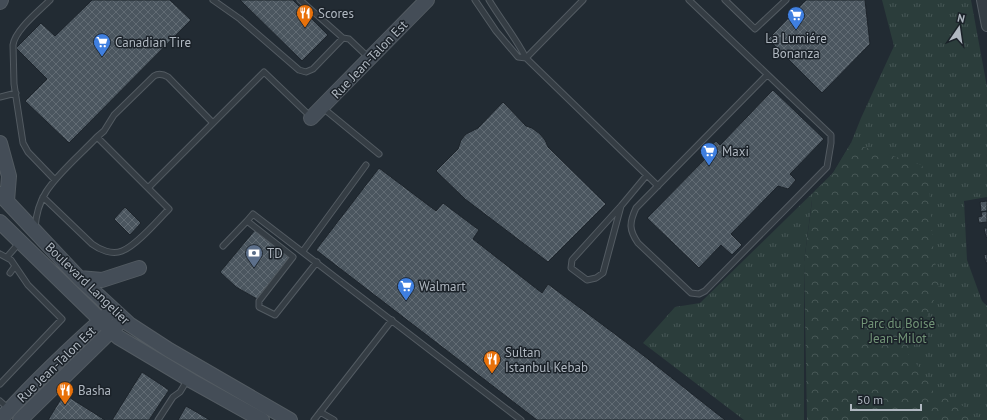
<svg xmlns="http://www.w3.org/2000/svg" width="987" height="420" font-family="'PT Sans',sans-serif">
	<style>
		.grass { fill: url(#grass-tufts) }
		.forest { fill: url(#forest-crowns) }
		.building { fill: url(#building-cross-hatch); stroke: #1d242b }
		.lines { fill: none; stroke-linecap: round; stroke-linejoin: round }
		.service-casing { stroke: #535b62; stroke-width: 7 }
		.minor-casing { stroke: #535b62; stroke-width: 12 }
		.secondary-casing { stroke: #535b62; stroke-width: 16 }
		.service { stroke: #353d44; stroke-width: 5 }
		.minor { stroke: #353d44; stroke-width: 10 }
		.secondary { stroke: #444d57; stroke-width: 14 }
		.labels { text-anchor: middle; stroke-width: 3; stroke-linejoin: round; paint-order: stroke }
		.poi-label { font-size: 13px; fill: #b0b8c1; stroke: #1b2229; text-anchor: start }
		.street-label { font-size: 13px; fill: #b0b8c1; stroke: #1b2229 }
		.park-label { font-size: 13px; fill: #729477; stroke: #1b2229 }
	</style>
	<defs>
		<pattern id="grass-tufts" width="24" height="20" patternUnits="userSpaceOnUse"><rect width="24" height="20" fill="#2b3d3b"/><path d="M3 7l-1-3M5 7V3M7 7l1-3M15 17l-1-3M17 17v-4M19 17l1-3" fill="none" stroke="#475756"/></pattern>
		<pattern id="forest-crowns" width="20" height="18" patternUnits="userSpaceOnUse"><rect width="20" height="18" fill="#2b3d3b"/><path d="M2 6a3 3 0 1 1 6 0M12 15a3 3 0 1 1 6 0" fill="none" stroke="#475756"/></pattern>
		<pattern id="building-cross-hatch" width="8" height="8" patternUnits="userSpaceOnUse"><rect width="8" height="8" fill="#4b565f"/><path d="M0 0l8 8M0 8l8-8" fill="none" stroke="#626c74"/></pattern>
	</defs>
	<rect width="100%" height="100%" fill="#222b33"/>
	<path class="grass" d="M882,0H971L987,87V197L964,201L967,260L982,301L987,306V420H807L812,200L804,262V420H744L643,343L675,307L700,303L833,173L851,143L861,118L894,46Z"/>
	<path class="forest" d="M851,143L922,165L929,185L934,258L940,282L936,295L919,336L907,353L923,372L933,391L955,401L969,410L973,420H807L804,262L813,194L833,173Z"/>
	<path class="building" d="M92,0H170L191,20L69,143L25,101L47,79L16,48L41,23L55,36Z
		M240,0H293L328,35L302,61Z
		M806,0H865L870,44L822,93L768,39Z
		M773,90L824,139L790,174L796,180L788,189L778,186L731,234L742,245L732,255L721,245L699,268L647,218L710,154L706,150L716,141L720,145Z
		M503,102L526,126L532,128L540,134L545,140L548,147L606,204L548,262L465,199L436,171L458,149L461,140L466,134L478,128Z
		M379,168L436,211L443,203L479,230L473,239L542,293L548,284L639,352L725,420H537L316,250Z
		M987,201V211L981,212L980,202Z
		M125,207L141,223L130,235L114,219Z
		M987,211V222L979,223L978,217L982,216L981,212Z
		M984,228H987V238L986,237Z
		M255,230L290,257L257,299L236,287L220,272Z
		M987,254V263H986L984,255Z
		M142,372L169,390L149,420H112Z
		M64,394L105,420H48Z
		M186,406L210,420H178Z"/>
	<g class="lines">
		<g class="service-casing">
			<path id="service" d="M50,0C39,11 15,30 13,45L14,84L23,143L28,152L55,180
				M213,0L240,19L299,70L306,72L313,69L343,38
				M300,0L343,38L349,39L368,57
				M475,0L496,31L518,57L526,58
				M489,0C501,20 516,38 526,58L658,186
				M689,0L831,135V143L827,167L705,291L699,294L691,293L638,243C629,230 629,223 636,208L767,75
				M725,0L755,29L786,0
				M526,58L583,0
				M0,97L16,93
				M323,108L379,154
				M97,137L104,131L114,115L154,76C159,73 163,74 168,77L213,123
				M148,188L264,72L311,117
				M621,206L603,273L596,278L587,280L571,268L572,260L621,206L646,176
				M247,221L253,214L521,420
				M35,228C36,215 39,203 46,192C57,174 82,153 97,137L169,209C158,220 136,246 122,251C112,255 100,250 92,244L43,197
				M223,246L247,221L293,257L259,301V307L275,315L317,262
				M303,251L366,165
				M0,254L11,260L28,285L62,319L0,384
				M7,257L20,242
				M10,273L15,266
				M0,401L9,409
				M320,412L334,420
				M158,420L173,397L180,392L188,379
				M314,420L392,320"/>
		</g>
		<g class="minor-casing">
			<path id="minor" d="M982,0L987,26"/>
		</g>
		<g class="secondary-casing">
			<path id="secondary" d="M0,2L1,0
				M311,118L427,0
				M0,143L9,176L7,201
				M0,194L79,278L129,324L169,350L290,420
				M0,222L118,337L192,381L262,420
				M79,278L102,280L139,268
				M0,420C33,383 70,348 107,315
				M20,420L117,325"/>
		</g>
		<use href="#service" class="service"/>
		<use href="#minor" class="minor"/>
		<use href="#secondary" class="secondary"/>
	</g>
	<defs>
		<g id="restaurant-pin" transform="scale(0.9)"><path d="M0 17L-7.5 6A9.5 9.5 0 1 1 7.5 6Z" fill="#e8710a" stroke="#1b2229"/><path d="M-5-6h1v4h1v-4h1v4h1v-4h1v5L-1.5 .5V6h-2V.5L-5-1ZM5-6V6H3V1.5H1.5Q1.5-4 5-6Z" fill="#fff"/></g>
		<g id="supermarket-pin" transform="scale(0.9)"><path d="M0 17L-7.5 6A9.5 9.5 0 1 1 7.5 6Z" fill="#3f7fe0" stroke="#1b2229"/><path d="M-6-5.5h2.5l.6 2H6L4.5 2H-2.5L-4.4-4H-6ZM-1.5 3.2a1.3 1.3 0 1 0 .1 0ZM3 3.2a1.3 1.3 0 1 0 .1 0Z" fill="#fff"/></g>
		<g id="bank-pin" transform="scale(0.9)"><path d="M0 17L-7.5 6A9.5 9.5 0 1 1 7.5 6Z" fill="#5c6f8a" stroke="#1b2229"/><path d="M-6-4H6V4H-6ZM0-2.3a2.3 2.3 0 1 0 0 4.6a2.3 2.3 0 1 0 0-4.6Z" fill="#fff"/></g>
	</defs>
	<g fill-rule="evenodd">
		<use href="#restaurant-pin" x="305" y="13"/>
		<use href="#supermarket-pin" x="796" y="15"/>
		<use href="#supermarket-pin" x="102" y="42"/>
		<use href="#supermarket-pin" x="709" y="151"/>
		<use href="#bank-pin" x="254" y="253"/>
		<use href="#supermarket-pin" x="406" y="286"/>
		<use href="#restaurant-pin" x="492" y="359"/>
		<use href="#restaurant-pin" x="65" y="390"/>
	</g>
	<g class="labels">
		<g class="poi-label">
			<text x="318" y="18">Scores</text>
			<text x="796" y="43" text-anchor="middle">La Lumiére<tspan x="796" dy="15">Bonanza</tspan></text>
			<text x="115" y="47">Canadian Tire</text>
			<text x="722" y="156">Maxi</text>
			<text x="267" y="258">TD</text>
			<text x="419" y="291">Walmart</text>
			<text x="505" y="357">Sultan<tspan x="505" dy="15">Istanbul Kebab</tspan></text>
			<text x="78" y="395">Basha</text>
		</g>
		<g class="street-label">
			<text transform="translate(369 59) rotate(-46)" y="5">Rue Jean-Talon Est</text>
			<text transform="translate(88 283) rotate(44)" y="5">Boulevard Langelier</text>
			<text transform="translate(56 364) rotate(-44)" y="5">Rue Jean-Talon Est</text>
		</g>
		<g class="park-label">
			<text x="898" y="328">Parc du Boisé<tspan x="898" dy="15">Jean-Milot</tspan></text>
		</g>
	</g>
	<g transform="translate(959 28) rotate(13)" stroke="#1b2229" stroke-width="3" paint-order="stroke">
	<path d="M0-3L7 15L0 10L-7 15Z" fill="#b0b8c1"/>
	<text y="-6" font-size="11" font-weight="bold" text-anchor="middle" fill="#b0b8c1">N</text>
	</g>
	<path d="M851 404v6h70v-6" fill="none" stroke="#b0b8c1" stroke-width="2"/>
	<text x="857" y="404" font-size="12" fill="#b0b8c1" stroke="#1b2229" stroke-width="3" paint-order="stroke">50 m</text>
</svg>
